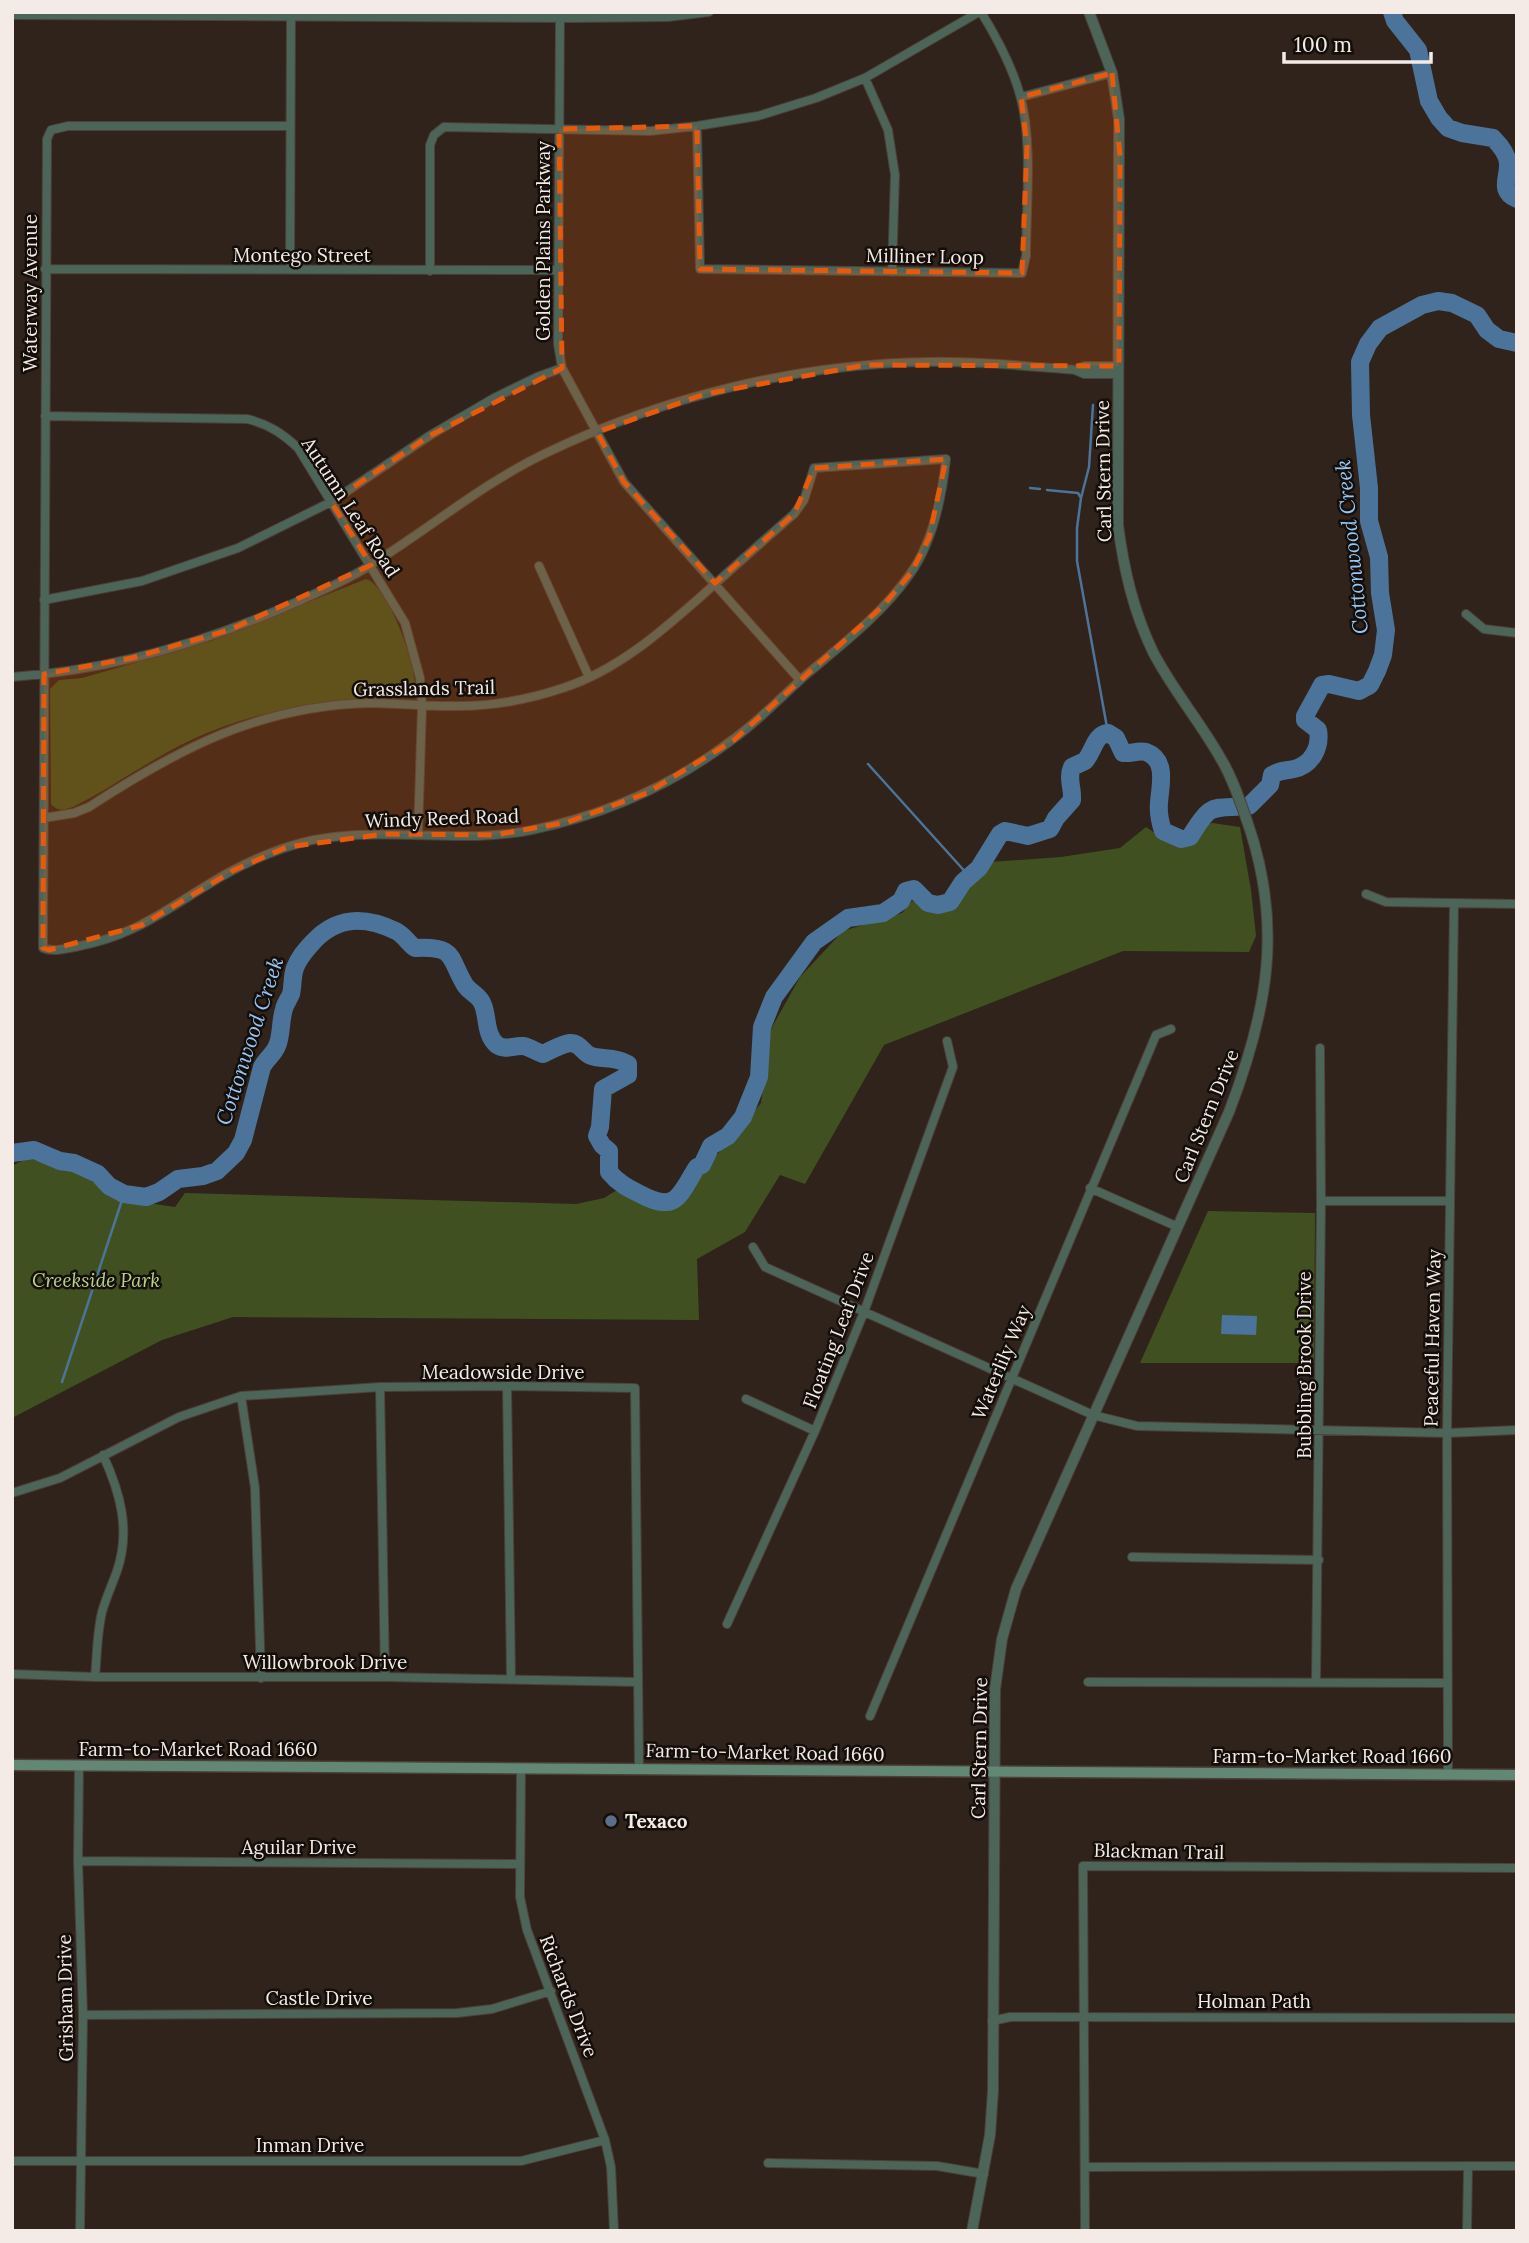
<svg xmlns="http://www.w3.org/2000/svg" width="1529" height="2243" font-family="Lora,serif">
	<style>
		.green { fill: #405021 }
		.water { fill: #4c749a }
		.lines { fill: none; stroke-linecap: round; stroke-linejoin: round }
		.stream { stroke: #4c749a; stroke-width: 2.5 }
		.river { stroke: #4c749a; stroke-width: 18 }
		.minor-casing { stroke: #4c3f37; stroke-width: 10 }
		.tertiary-casing { stroke: #4c3f37; stroke-width: 12 }
		.secondary-casing { stroke: #4c3f37; stroke-width: 13 }
		.minor { stroke: #4d6559; stroke-width: 8 }
		.tertiary { stroke: #4d6559; stroke-width: 10 }
		.secondary { stroke: #628875; stroke-width: 10 }
		.marked { fill: #e8590c; fill-opacity: 0.2; stroke: #e8590c; stroke-width: 5; stroke-dasharray: 14 9; stroke-linejoin: round }
		.service-dot { fill: #5c6f8a; stroke: #140e0a; stroke-width: 2.5 }
		.labels { text-anchor: middle; stroke-width: 5; stroke-linejoin: round; paint-order: stroke }
		.street-label { font-size: 19px; fill: #f5ebe6; stroke: #140e0a }
		.park-label { font-size: 19px; font-style: italic; fill: #b7d386; stroke: #140e0a }
		.poi-label { font-size: 19px; font-weight: bold; fill: #f5ebe6; stroke: #140e0a; text-anchor: start }
		.water-label { font-size: 21px; font-style: italic; fill: #96c6f5; stroke: #140e0a }
	</style>
	<rect width="100%" height="100%" fill="#30231b"/>
	<path class="green" d="M366,579C388,585 418,668 415,690C414,695 411,695 407,698C331,699 258,708 189,741C149,760 113,787 73,807C64,810 58,812 51,804L50,689L59,680L82,678L211,641Z
		M1212,823L1240,827L1251,890L1256,936L1249,952L1123,951L884,1045L805,1184L780,1175L745,1232L697,1259L699,1320L233,1317L162,1340L12,1418V1166L27,1158L83,1174L114,1198L175,1207L185,1193L576,1204L604,1198L617,1190L670,1210L761,1103L771,1029L800,977L843,931L902,913L912,901L938,913L957,904L967,886L989,862L1061,857L1120,848L1146,827L1164,839L1189,843L1202,826Z
		M1208,1211L1315,1213L1314,1363H1140Z"/>
	<path class="water" d="M1222,1315L1257,1316L1256,1335L1221,1334Z"/>
	<g class="lines">
		<path class="stream" d="M1030,488L1040,489
			M1047,490L1078,493L1081,498L1077,528V561L1108,733
			M1081,498L1089,467L1093,405
			M868,764L969,876
			M62,1382L124,1194"/>
		<path class="river" d="M1392,12L1395,21L1418,50L1429,101L1439,118L1448,128L1462,133L1493,138C1500,145 1507,153 1508,163C1509,178 1498,191 1517,199
			M12,1153L34,1150L60,1161L74,1163L98,1174L109,1186L124,1194L146,1197L159,1192L178,1179L203,1176L217,1171L236,1153L243,1140L262,1067C266,1059 274,1054 277,1046C282,1035 280,1021 284,1009C285,1004 289,999 291,994C293,986 292,976 295,968C299,957 306,950 313,942C337,916 365,916 396,931C404,935 408,943 415,948C457,946 448,957 465,985C470,993 480,995 483,1005C488,1017 485,1035 497,1045C506,1051 514,1045 523,1046C530,1047 536,1052 543,1054C551,1050 562,1044 570,1043C580,1043 582,1051 589,1055C602,1061 612,1055 628,1064V1075L603,1089L600,1127L597,1136L602,1145L609,1151V1172C618,1183 628,1188 640,1194C677,1214 679,1195 697,1167L702,1165L711,1146L728,1136L743,1117L759,1077L762,1027L774,997L814,942L848,918L883,913L901,901L906,891L914,889L928,903L938,905L950,902L963,882L979,868L1000,834L1005,831L1028,836L1050,829L1056,818L1072,800C1073,788 1067,778 1072,767L1085,761C1094,751 1094,735 1108,733L1116,738L1123,753C1131,754 1138,750 1146,752C1168,760 1160,786 1159,803C1158,813 1160,822 1163,831L1181,839L1190,837C1212,801 1211,809 1249,806L1270,785L1272,775C1280,770 1285,771 1294,769C1312,765 1321,747 1318,730L1305,720V716L1322,685L1329,684L1359,691L1370,685L1377,671L1383,655L1386,630L1380,593L1379,557L1369,521V488L1361,415L1360,362L1368,344L1380,328L1422,305L1438,301L1452,303L1477,315L1487,330L1499,339L1517,343"/>
		<g class="minor-casing">
			<path id="minor" d="M560,12L558,344L562,368L624,482L800,680
				M12,15L577,18L668,17L709,12
				M865,78L888,130L895,175L892,272
				M1021,97L1112,73
				M697,126L700,269L1022,273L1026,256C1026,208 1033,141 1020,95C1012,66 997,38 981,12
				M45,269L559,270
				M290,270L291,12
				M430,271V145L434,135L444,127L650,131L697,126L758,116L816,98L865,78L979,12
				M1075,370L1084,366H1119
				M45,416L247,419C268,424 282,433 298,448L405,623L420,678L422,706L418,835
				M539,566L589,677
				M44,600L142,581L238,548L331,502L429,436L494,398L537,377L562,368
				M1466,614L1484,629L1517,633
				M12,677C112,670 210,641 301,600C325,589 350,579 372,564C430,528 482,484 544,454C662,397 796,364 927,362C976,361 1026,366 1075,370L1084,374H1119
				M44,818L74,813L89,807C178,749 259,706 369,703C399,703 429,707 459,706C493,706 530,699 563,688C619,670 664,629 707,591C736,565 765,539 794,514L804,500L814,468L946,459C942,497 933,542 910,574C883,613 843,644 807,674C782,696 759,721 732,740C673,785 604,815 532,830C451,847 364,820 284,848C258,857 233,869 209,884C161,913 133,936 75,947C64,949 53,952 43,948C46,678 44,408 47,139L51,130L68,126H289
				M1366,894L1386,902L1517,904
				M1090,1188L1178,1227
				M1321,1201H1450
				M753,1247L765,1267L1093,1415L1137,1426L1447,1433L1517,1430
				M507,1386L511,1679
				M380,1387L385,1677
				M241,1396L255,1488L261,1678
				M746,1399L815,1431
				M12,1493L60,1478L179,1417L241,1396L380,1387L507,1386L635,1388L639,1768
				M1132,1557L1319,1560
				M727,1624L815,1431L864,1312L953,1067L947,1041
				M12,1674L95,1677H385L638,1682
				M95,1677C97,1655 97,1633 102,1612C106,1598 112,1585 117,1571C131,1530 120,1492 103,1455
				M1088,1682L1446,1683
				M1316,1682L1321,1201L1320,1048
				M870,1716L1156,1035L1171,1029
				M79,1765L78,1861L83,2015L80,2231
				M521,1769L520,1897L527,1930L605,2140L611,2167L614,2231
				M1448,1774L1447,1433L1454,903
				M78,1861L519,1864
				M83,2015L457,2013L492,2009L551,1991
				M992,2021L1010,2017L1517,2018
				M12,2161H521L605,2140
				M768,2163L937,2166L984,2174
				M1085,2167L1517,2166
				M1085,2231L1083,1866L1517,1868
				M1467,2231L1468,2167"/>
		</g>
		<g class="tertiary-casing">
			<path id="tertiary" d="M972,2231L990,2135L993,2091L995,1689L1002,1639L1016,1589L1229,1112C1268,1010 1284,924 1246,818C1239,798 1232,777 1221,759C1201,723 1172,689 1153,652C1133,610 1124,570 1118,525L1119,119L1112,73L1089,12"/>
		</g>
		<g class="secondary-casing">
			<path id="secondary" d="M12,1765L1517,1775"/>
		</g>
		<use href="#minor" class="minor"/>
		<use href="#tertiary" class="tertiary"/>
		<use href="#secondary" class="secondary"/>
	</g>
	<path class="marked" d="M1112,73L1120,156L1119,366L866,365L705,394L597,432L624,482L715,583L794,514L814,468L946,459L929,538L911,573L883,606L734,740L647,793L568,822L495,835L385,834L287,847L234,870L142,925L49,950L43,948L44,674L132,658L229,630L371,565L331,502L429,436L562,368L559,129L697,126L700,269L1022,273L1027,146L1021,97Z"/>
	<circle class="service-dot" cx="611" cy="1821" r="7"/>
	<g class="labels">
		<g class="street-label">
			<text transform="translate(543 241) rotate(-90)" y="7">Golden Plains Parkway</text>
			<text x="302" y="262">Montego Street</text>
			<text transform="translate(925 256) rotate(1)" y="7">Milliner Loop</text>
			<text transform="translate(30 293) rotate(-90)" y="7">Waterway Avenue</text>
			<text transform="translate(1103 471) rotate(-91)" y="7">Carl Stern Drive</text>
			<text transform="translate(351 507) rotate(57)" y="7">Autumn Leaf Road</text>
			<text transform="translate(424 688) rotate(-1)" y="7">Grasslands Trail</text>
			<text transform="translate(442 818) rotate(-2)" y="7">Windy Reed Road</text>
			<text transform="translate(1206 1116) rotate(-68)" y="7">Carl Stern Drive</text>
			<text transform="translate(838 1330) rotate(-69)" y="7">Floating Leaf Drive</text>
			<text transform="translate(1432 1338) rotate(-89)" y="7">Peaceful Haven Way</text>
			<text transform="translate(1001 1362) rotate(-67)" y="7">Waterlily Way</text>
			<text transform="translate(1304 1365) rotate(-90)" y="7">Bubbling Brook Drive</text>
			<text x="503" y="1379">Meadowside Drive</text>
			<text x="325" y="1669">Willowbrook Drive</text>
			<text transform="translate(979 1748) rotate(-89)" y="7">Carl Stern Drive</text>
			<text x="198" y="1756">Farm-to-Market Road 1660</text>
			<text transform="translate(765 1752) rotate(1)" y="7">Farm-to-Market Road 1660</text>
			<text x="1332" y="1763">Farm-to-Market Road 1660</text>
			<text x="299" y="1854">Aguilar Drive</text>
			<text transform="translate(1159 1851) rotate(1)" y="7">Blackman Trail</text>
			<text transform="translate(569 1996) rotate(69)" y="7">Richards Drive</text>
			<text transform="translate(65 1998) rotate(-91)" y="7">Grisham Drive</text>
			<text x="319" y="2005">Castle Drive</text>
			<text x="1254" y="2008">Holman Path</text>
			<text x="310" y="2152">Inman Drive</text>
		</g>
		<g class="park-label">
			<text x="96" y="1287">Creekside Park</text>
		</g>
		<g class="poi-label">
			<text x="625" y="1828">Texaco</text>
		</g>
		<g class="water-label">
			<text transform="translate(1352 547) rotate(-96)" y="7">Cottonwood Creek</text>
			<text transform="translate(250 1041) rotate(-72)" y="7">Cottonwood Creek</text>
		</g>
	</g>
	<rect width="1529" height="2243" fill="none" stroke="#f5ebe6" stroke-width="28"/>
	<path d="M1284 52v10h147v-10" fill="none" stroke="#f5ebe6" stroke-width="3.5"/>
	<text x="1294" y="52" font-size="21" fill="#f5ebe6" stroke="#140e0a" stroke-width="5" paint-order="stroke">100 m</text>
</svg>
